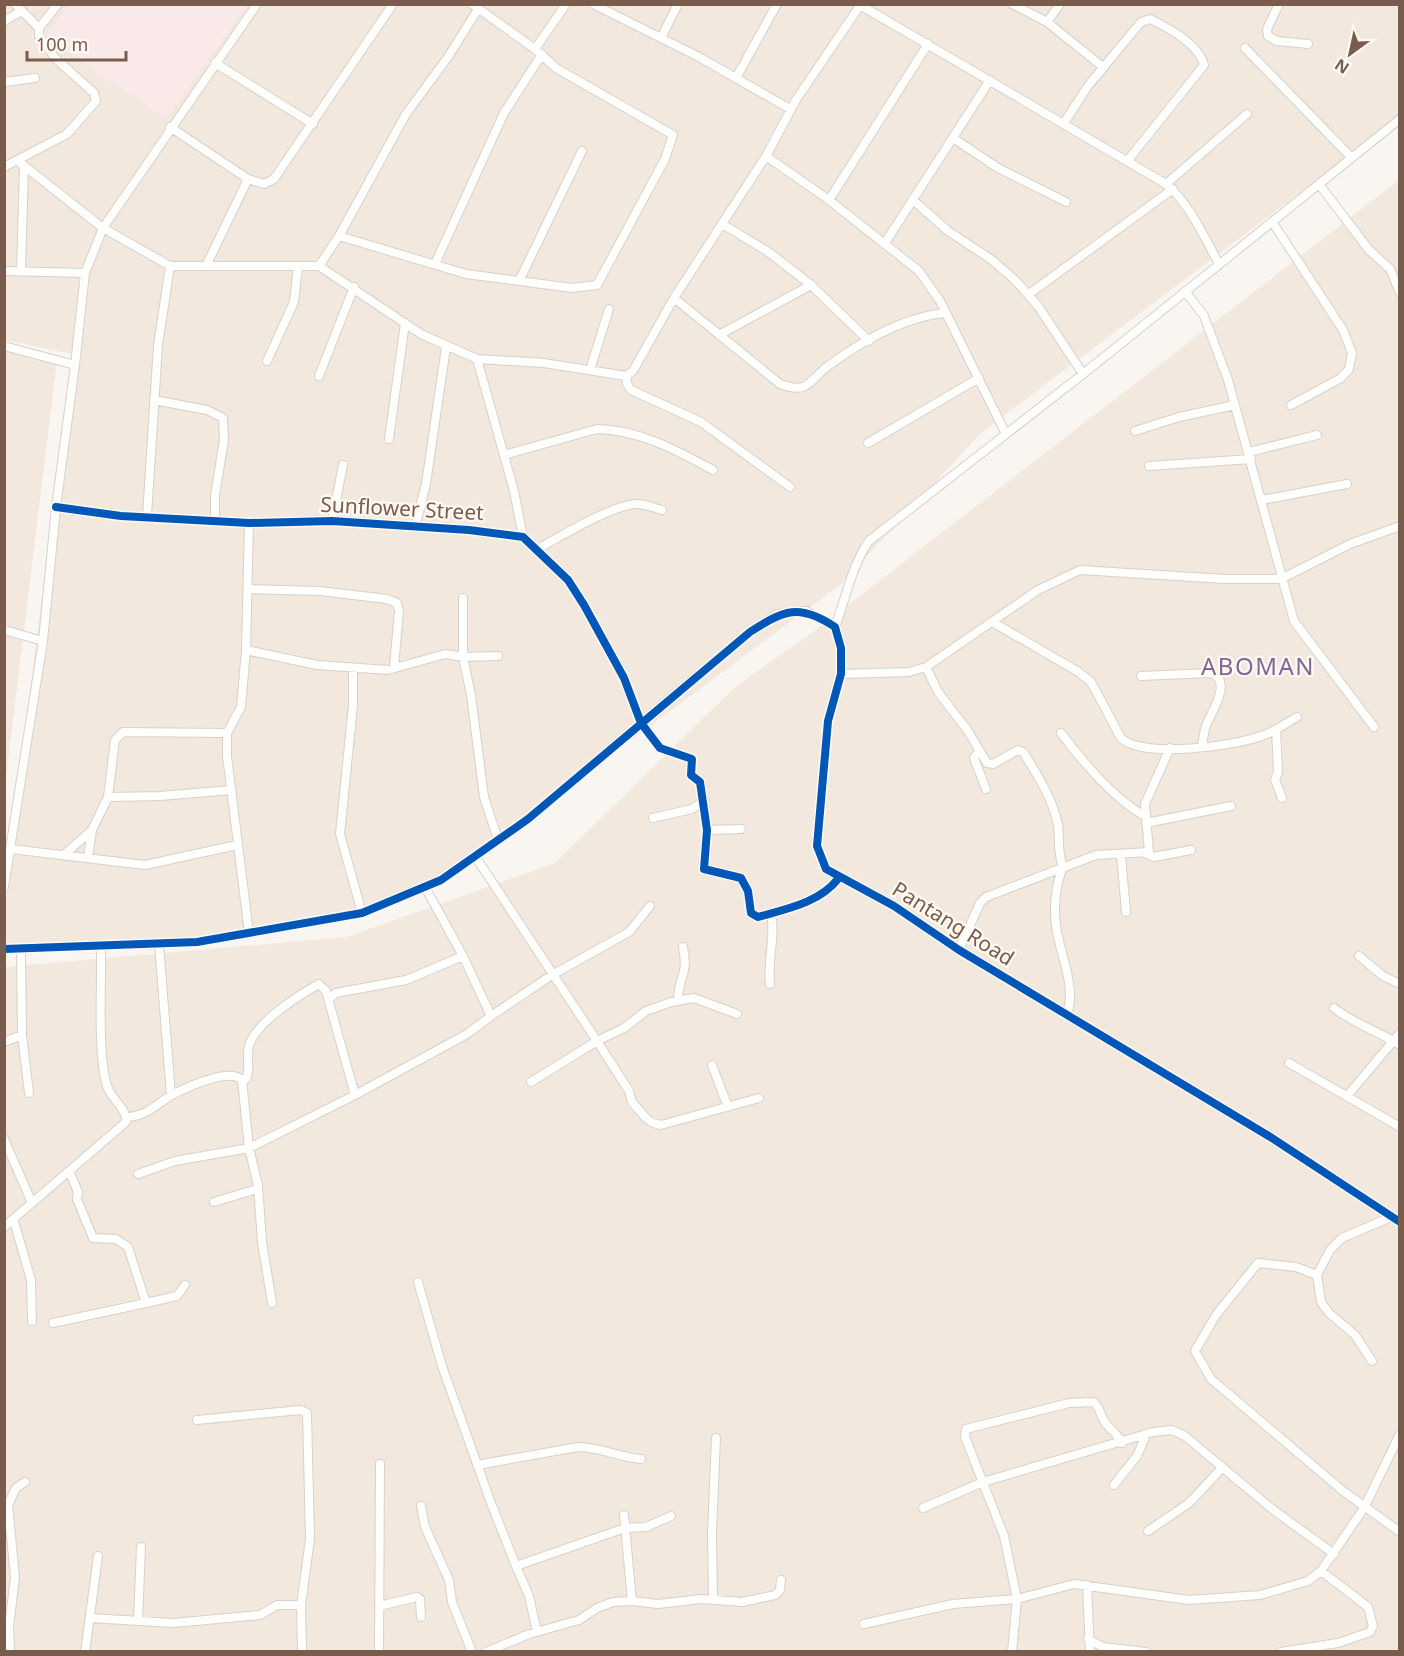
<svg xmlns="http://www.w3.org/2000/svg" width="1404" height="1656" font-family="'Noto Sans',sans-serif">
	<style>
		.residential { fill: #f2e8de }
		.medical { fill: #fae9e9 }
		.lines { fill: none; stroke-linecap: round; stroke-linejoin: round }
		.minor-casing { stroke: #d7d1cb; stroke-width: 10 }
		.minor { stroke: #fefefd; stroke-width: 8 }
		.cycleway-casing { stroke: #fffaf3; stroke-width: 11 }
		.cycleway { stroke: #0057b8; stroke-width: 8 }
		.labels { text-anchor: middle; stroke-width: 4.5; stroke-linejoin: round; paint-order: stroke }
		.street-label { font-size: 21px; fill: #7a5c4d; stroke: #fffaf3 }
		.quarter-label { font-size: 24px; letter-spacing: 1.5px; fill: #846695; stroke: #fffaf3 }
	</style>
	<rect width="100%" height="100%" fill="#f9f5f0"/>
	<path class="residential" d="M5,5H1399V118L981,433L841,584L481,852L374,914L149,950L5,949V896L72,354L5,340Z
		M1399,180V1651L5,1652V967L347,937L555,863L736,686L813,632Z
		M5,347L57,360L5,785Z"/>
	<path class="medical" d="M69,5V4L247,5L166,119L45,36Z"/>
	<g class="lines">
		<g class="minor-casing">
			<path id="minor" d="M15,4L39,28
				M593,4L699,57L790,109
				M1012,4L1047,22L1103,67
				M1279,4L1267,29L1268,36L1277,41L1308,44
				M860,5L1166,184C1190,204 1204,237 1219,264
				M4,21L20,12
				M1047,22L1060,4
				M661,38L678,4
				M1245,48L1351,157
				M535,49L566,4
				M215,63L313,124
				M736,78L777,4
				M4,82L35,78
				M1064,123L1088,86L1141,22L1150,19C1169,28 1199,44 1204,65L1128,160
				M170,127L248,179L264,184L274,179L393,4
				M953,138L998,168L1066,202
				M766,156L829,200L919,271L940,301L1006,434
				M18,161L103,228L170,266H319L421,334L477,359L514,491L523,537
				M4,167L67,134L96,101L94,93L55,58L39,36V28L58,4
				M1166,184L1247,114
				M1319,184L1369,250L1390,269L1400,293
				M829,200L928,44
				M913,200L948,231L992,260L1016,281L1038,306L1083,374
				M1273,223L1343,330L1352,353L1349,369L1341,378L1291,405
				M724,225L770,253L811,285L869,341
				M339,236L466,274L572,288L597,285L665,159L673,135L556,68L535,49L472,4
				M885,243L990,80
				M435,264L504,113L542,54
				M206,266L248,179
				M319,266L339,236L406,114L448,57L478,9
				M4,271L85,273
				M21,271L24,166
				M519,281L582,151
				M1185,291L1204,316L1228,380L1294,621L1374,727
				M1029,294L1173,189
				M674,298L780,384C788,387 795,389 803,387C813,383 819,372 828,366C862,341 903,317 945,313
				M719,335L811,285
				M4,346L75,365L56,507L43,641L4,887
				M477,359L544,363L626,376L633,371L674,298L766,156L796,100L861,4
				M267,361L294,302L298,266
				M75,365L85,273L103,228L257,4
				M590,370L609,309
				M319,376L354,287
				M626,376L627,384L631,390L701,422L790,487
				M154,400L207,410L223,418L224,440L215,495V522
				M1135,431L1179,417L1235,405
				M389,439L405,323
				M868,443L979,378
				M1249,452L1317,435
				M504,455L597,429C640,430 676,450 713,470
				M1149,466L1251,459
				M1262,500L1347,484
				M56,507L121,516L249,523L332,521L469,530L523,537L568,580L584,605L624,678L641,723L660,748L692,759L691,775L700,782L707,830L704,869L741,878L748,891L751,913L758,917C786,909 819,903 838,879
				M147,516L158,345L170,266
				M332,521L343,465
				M415,527L426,484L446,347
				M537,549C562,536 608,507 635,504C644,503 654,508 662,510
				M249,589L320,591L387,599L397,603L399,611L394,667
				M463,598V657L471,695L484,797L498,840
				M994,623L1077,671L1091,682L1121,738C1142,759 1237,746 1264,735C1276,731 1286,723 1297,717
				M835,627L841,648V674L828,721L817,846L826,869L894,906L959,950L1272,1138L1400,1222
				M835,627C845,600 853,563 869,541L1083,374L1400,119
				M4,630L43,641
				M246,650L317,665L388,670L445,654L463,657L498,656
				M926,667L938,692L968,731L987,763L993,764L1018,750L1023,752C1037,774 1053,799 1058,825C1060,840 1057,852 1063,867C1055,886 1053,912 1057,932C1062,959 1076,987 1067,1015
				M353,668V705L340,834L362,913
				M841,674L909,672L926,667L1038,590L1080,570L1225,579H1281L1350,544L1400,526
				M1141,676L1210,673C1233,679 1213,710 1207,723C1204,730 1203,739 1202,747
				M1276,730L1278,772L1275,780L1282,798
				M1061,733C1081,760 1116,801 1145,816
				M979,751L974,758L986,789
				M108,797L160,796L231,790
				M653,818L692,809L705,800
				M1146,823L1231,806
				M707,830L741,829
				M11,849L145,865L237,845
				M65,854L92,830
				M1147,854L1154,857L1191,850
				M1121,855L1126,912
				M475,856L597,1041L629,1091L632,1102L646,1118L653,1123L661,1125L759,1098
				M88,858L92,830L108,797L115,740L123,732L227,733
				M249,933L227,756V733L241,707L246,650L249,523
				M159,944L171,1095
				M4,949L197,942L362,913L441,880L528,819L683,687L750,632L777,614L806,611L835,627
				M21,949L22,1035L29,1093
				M959,950L980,903L986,897L1096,855L1149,852L1145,804L1170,748
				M1359,956L1383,976L1400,984
				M770,984C767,960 776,937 771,913
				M329,999L336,993L406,980L463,956
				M678,1000C678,976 689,976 683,947
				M1334,1008C1354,1024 1378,1031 1400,1045
				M491,1016L552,975L629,932L650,906
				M4,1042L22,1035
				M1289,1063L1400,1127
				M712,1065L728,1107
				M242,1080L249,1148L258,1185L262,1242L272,1303
				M531,1082L597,1041L624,1028L646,1011L671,1002L694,998L737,1014
				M1347,1096L1400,1033
				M127,1117C151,1116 161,1098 182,1090C195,1084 218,1074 233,1076C238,1076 240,1080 246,1079C251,1070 246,1057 249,1046C255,1023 299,995 319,984L326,991L355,1095
				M4,1139L32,1203
				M70,1173L78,1192L77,1199L93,1238L116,1239L128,1247L146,1303L177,1296L185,1285
				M138,1174L175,1161L249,1148L355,1095L467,1034L491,1016L463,956L425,887
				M214,1202L257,1189
				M14,1221L31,1280L32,1321
				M4,1227L126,1122C128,1109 110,1098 107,1086C97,1054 102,982 101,946
				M1317,1275L1296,1267L1258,1263L1216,1315L1195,1351L1211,1379L1343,1491L1400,1532
				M418,1282L442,1366L491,1503L516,1566
				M53,1323L146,1303
				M1372,1361L1355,1335L1329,1313L1321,1302L1317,1275L1330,1250L1342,1238L1391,1217
				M197,1420L300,1410L307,1413L310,1539L301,1605L302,1652
				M477,1465L578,1447C599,1447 619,1457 641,1459
				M1114,1485L1137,1456L1146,1435
				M421,1506L425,1527L449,1580L452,1602L472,1652
				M923,1508L983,1482L1153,1432L1172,1430L1185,1436L1272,1509L1334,1554
				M624,1515L632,1601
				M1148,1531L1189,1503L1222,1468
				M1087,1585L1090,1652
				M713,1600L712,1533L716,1438
				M379,1606L417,1597L420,1599L421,1617
				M90,1618L173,1623L260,1615L277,1605H301
				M138,1621L141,1547
				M864,1624L953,1604L1017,1599L1074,1584L1189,1600L1260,1595L1308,1581L1321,1571L1364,1508L1400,1434
				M537,1632L529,1596L516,1566L625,1528L646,1527L671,1516
				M1088,1639L1103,1647L1146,1652
				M10,1652L9,1627L15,1577L8,1505L16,1488L25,1482
				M85,1652L98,1556
				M379,1652L380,1464
				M486,1652L529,1634L579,1620L597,1608L613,1602L632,1601L658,1604L701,1599L742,1602L775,1595L780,1590L781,1580
				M1012,1652L1017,1599L1004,1536L965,1437L966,1429L1069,1403L1093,1402C1100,1407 1099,1411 1103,1419C1108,1429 1118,1433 1122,1443
				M1281,1652L1338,1643L1370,1632L1373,1626L1368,1607L1321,1571"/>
		</g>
		<use href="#minor" class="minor"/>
		<g class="cycleway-casing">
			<path id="cycleway" d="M56,507L121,516L249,523L332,521L469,530L523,537L568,580L584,605L624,678L641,723L660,748L692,759L691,775L700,782L707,830L704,869L741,878L748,891L751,913L758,917C786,909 819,903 838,879
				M4,949L197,942L362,913L441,880L528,819L750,632C784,610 799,603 835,627L841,648V674L828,721L817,846L826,869L894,906L959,950L1272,1138L1400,1222"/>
		</g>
		<use href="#cycleway" class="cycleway"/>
	</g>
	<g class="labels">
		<g class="street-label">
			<text transform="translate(402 509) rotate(3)" y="7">Sunflower Street</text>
			<text transform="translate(953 924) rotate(32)" y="7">Pantang Road</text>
		</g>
		<g class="quarter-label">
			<text x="1258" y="675">ABOMAN</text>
		</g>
	</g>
	<rect width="1404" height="1656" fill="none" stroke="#7a5c4d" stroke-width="12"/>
	<g transform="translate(1350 54) rotate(213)" stroke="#fffaf3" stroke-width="4.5" paint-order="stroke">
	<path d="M0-4.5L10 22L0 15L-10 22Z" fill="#7a5c4d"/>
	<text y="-9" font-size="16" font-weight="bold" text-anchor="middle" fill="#7a5c4d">N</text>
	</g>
	<path d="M27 51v9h99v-9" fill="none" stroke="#7a5c4d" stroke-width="3"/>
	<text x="36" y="51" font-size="18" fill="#7a5c4d" stroke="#fffaf3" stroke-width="4.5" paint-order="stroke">100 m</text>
</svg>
